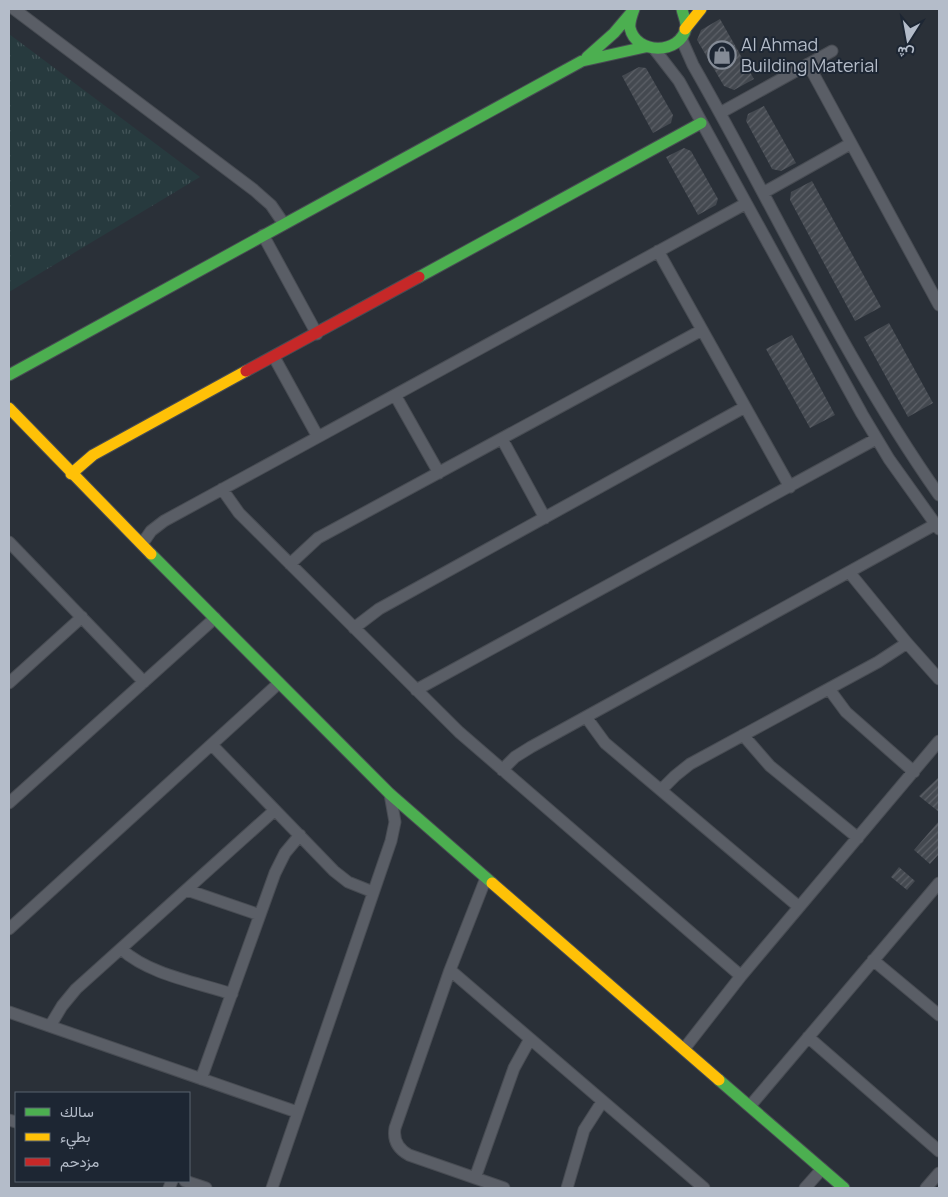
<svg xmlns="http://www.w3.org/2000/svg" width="948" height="1197" font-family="Manrope,Vazirmatn,sans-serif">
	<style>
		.grass { fill: url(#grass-tufts) }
		.building { fill: url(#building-hatch) }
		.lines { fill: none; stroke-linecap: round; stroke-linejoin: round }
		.street-casing { stroke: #484c53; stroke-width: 13 }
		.fast-casing { stroke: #484c53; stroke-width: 13 }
		.slow-casing { stroke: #484c53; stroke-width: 13 }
		.jam-casing { stroke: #484c53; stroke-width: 13 }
		.street { stroke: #5a5e66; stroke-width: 11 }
		.fast { stroke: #4caf50; stroke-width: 11 }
		.slow { stroke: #ffc107; stroke-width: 11 }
		.jam { stroke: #c62828; stroke-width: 11 }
		.labels { text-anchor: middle; stroke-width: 4; stroke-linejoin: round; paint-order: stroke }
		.poi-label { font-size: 18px; fill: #b4bcc9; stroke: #1d2633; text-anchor: start }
	</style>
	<defs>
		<pattern id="grass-tufts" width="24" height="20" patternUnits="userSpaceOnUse" patternTransform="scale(1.25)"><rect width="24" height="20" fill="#273a3e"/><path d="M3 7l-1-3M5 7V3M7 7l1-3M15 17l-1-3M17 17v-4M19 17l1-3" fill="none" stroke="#445559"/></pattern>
		<pattern id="building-hatch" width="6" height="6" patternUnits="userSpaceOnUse" patternTransform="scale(1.25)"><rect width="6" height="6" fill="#444950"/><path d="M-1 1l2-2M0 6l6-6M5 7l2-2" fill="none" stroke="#5d6168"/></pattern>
	</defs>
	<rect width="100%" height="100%" fill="#2a3038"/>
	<path class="grass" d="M9,34L200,177L9,292Z"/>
	<path class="building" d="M720,19L754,79L734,90L724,86L697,40L701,30Z
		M639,67L646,68L673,115L671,123L653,133L622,76Z
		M764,106L796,163L781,171L772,169L746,121L748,114Z
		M684,148L691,151L718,199L716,205L698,215L666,157Z
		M812,181L881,307L855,321L790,200L791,192Z
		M889,323L933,403L908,417L864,337Z
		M792,335L835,415L810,428L766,349Z
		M939,777V812L919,796Z
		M939,821V854L930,864L914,850Z
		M899,867L915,881L907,890L891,877Z"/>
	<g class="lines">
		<g class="street-casing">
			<path id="street" d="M14,9L254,190L271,205L284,224
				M681,38L693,65C775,208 844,360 939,495
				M655,50L679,81L862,414L889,459L939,529
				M808,64L939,305
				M720,113L832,51
				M763,193L850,144
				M263,235L317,334
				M658,251L790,487
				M274,357L318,437
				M395,395L439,473
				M502,439L545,518
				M222,489L239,513L459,732L741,976
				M9,542L144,682
				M142,544L151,531L164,521L745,204
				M290,564L318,538L702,330
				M849,572L907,643L939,679
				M354,628L379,609L745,407
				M9,683L82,617
				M829,689L846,712L914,772
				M416,690L876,439
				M586,717L605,743L799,907
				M743,735L770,766L858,838
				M212,745L334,871L348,882L373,892
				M502,770L515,757L531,747L936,524
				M661,790L675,776L690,764L878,662L907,643
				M9,803L215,618
				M486,878L450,970L395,1128C393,1140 398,1149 409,1155L504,1188
				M187,890L260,915
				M9,929L279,683
				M121,949C150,975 196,982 232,994
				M873,960L939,1015
				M450,970L704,1188
				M9,1012L297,1112
				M50,1026L62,1006L76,989L275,810
				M808,1037L939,1151
				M684,1049L741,976L939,741
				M201,1079L275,873L285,853L300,835
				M750,1106L939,883
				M9,1120L16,1122
				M475,1178L514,1068L530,1039
				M185,1181L206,1188
				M169,1188L172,1181
				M272,1188L391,841L395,822L390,794
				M567,1188L584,1130L602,1102
				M805,1188L822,1169
				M926,1188L939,1173"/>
		</g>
		<g class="fast-casing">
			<path id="fast" d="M634,9C632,15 629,22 630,28C636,55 680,55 686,28C687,23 683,15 682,9
				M587,57L614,33L631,13
				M419,277L701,123
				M9,375L582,61L645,47
				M151,554L390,794L492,883
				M719,1080L844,1188"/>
		</g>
		<g class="slow-casing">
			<path id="slow" d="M685,29L701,9
				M9,408L151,554
				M71,474L93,455L246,371
				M492,883L719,1080"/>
		</g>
		<g class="jam-casing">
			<path id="jam" d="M246,371L419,277"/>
		</g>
		<use href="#street" class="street"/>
		<use href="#fast" class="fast"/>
		<use href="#slow" class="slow"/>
		<use href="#jam" class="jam"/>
	</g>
	<defs>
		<g id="shop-ring" transform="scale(1.4375)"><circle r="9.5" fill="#1d2633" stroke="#848b96" stroke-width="1.5"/><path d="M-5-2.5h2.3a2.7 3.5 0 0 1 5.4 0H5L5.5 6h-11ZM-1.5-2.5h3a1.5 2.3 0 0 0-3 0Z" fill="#848b96"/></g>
	</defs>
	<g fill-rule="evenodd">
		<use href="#shop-ring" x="722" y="55"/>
	</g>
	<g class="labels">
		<g class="poi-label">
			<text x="741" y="51">Al Ahmad<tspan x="741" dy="21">Building Material</tspan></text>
		</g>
	</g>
	<rect width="948" height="1197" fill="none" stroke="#b4bcc9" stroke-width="20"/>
	<rect x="15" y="1092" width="175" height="90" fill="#1d2633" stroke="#59626f"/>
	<rect x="25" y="1108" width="25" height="8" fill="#4caf50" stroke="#59626f"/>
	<text x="60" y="1117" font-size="15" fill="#b4bcc9">سالك</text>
	<rect x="25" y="1133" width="25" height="8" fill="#ffc107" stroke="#59626f"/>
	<text x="60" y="1142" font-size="15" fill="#b4bcc9">بطيء</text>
	<rect x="25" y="1158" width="25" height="8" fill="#c62828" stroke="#59626f"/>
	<text x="60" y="1167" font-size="15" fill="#b4bcc9">مزدحم</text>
	<g transform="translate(908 40) rotate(191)" stroke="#1d2633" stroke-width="4" paint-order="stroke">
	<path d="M0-4L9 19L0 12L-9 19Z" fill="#b4bcc9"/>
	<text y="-8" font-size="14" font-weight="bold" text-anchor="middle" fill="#b4bcc9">ش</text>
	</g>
</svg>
